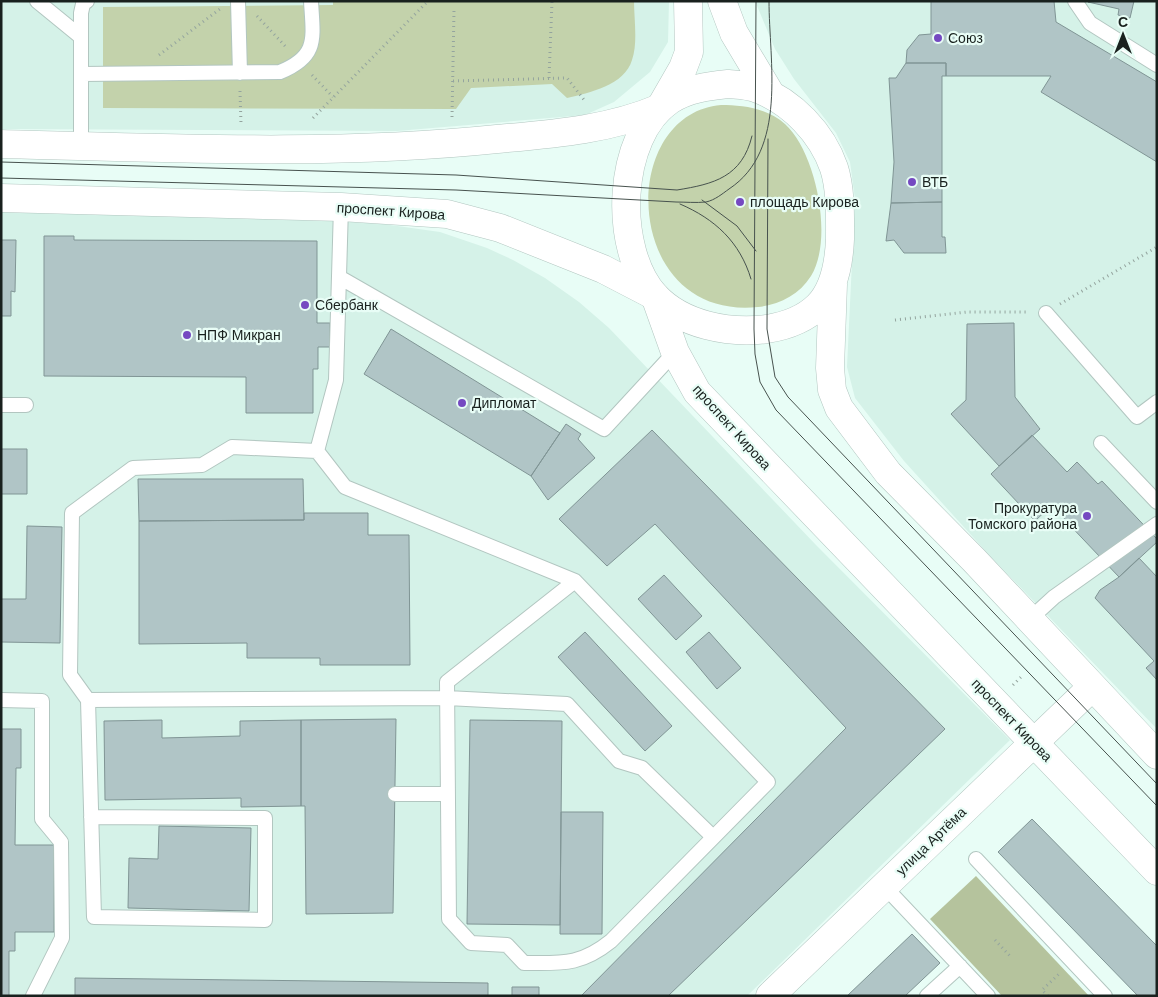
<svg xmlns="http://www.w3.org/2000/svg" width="1158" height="997" font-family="Arial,sans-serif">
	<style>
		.built { fill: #d5f2e8 }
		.green { fill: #c3d2ab }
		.forest { fill: #b5c39d }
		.building { fill: #b0c5c6; stroke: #809595 }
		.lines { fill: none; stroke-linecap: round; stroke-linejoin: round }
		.lane-casing { stroke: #b2c6c0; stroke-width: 16 }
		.secondary-casing { stroke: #b2c6c0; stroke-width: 29 }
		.primary-casing { stroke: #b2c6c0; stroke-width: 29 }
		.path { stroke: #94a49e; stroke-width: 3; stroke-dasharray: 1 4; stroke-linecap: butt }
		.lane { stroke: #fff; stroke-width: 14 }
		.secondary { stroke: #fff; stroke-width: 28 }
		.primary { stroke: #fff; stroke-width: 28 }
		.tram { stroke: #47524e; stroke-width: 1 }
		.poi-dot { fill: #7549c1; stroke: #e8fdf6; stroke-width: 2 }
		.labels { text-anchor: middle; stroke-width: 4.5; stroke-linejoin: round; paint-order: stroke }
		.poi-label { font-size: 14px; fill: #19211e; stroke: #e8fdf6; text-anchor: start }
		.street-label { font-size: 14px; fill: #19211e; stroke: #e8fdf6 }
	</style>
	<rect width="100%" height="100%" fill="#e8fdf6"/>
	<path class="built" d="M1,1H669L668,42L650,72L614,102L585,115L397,131L1,129Z
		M755,1H1157V729L992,558L904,461L855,398L847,367L855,199L850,162L836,133L794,79L775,49Z
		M1,211L318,220L383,224L440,232L487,248L513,260L545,278L579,302L609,328L816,545L1010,740L747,996H1Z"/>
	<path class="green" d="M333,1H634C634,19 638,43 632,60C625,85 589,93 567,98L552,84L471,88L456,109L103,108V7L333,5Z
		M721,105C742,105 768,108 785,124C816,152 834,239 811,276C799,295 779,305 758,307C622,321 616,114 721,105Z"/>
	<path class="forest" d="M976,876L1089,996H1002L930,919Z"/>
	<path class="building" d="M931,1H1054L1056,22L1157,82V162L1041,92L1051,76H946V63H906L907,50L919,35L931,34Z
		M1134,1L1130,18L1118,15L1119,9L1088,2Z
		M906,63H946V76H942V202L891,203L894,162L889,78H896Z
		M942,202V237H945L946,253H904L894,240L886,241L891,203Z
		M44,236H74V240L317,241V323H330V347H318V369H313V413H246V377L44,376Z
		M1,240H16L15,292L11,291V316H1Z
		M1014,323L1015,397L1040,429L999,466L951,414L966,400L967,324Z
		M391,329L560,433L531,476L364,374Z
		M566,424L581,434L578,439L595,458L548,500L531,476Z
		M652,430L945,729L668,996H581L846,728L655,524L607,566L559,519Z
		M1032,435L1067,472L1077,462L1098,484L1102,481L1157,539V542L1119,577L1064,519L1066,515L1054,503L1035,521L991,474Z
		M1,449H27V494H1Z
		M138,479H303L304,520L139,521Z
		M304,513H368V535H409L410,665H320V658H247V643L139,644V521L304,520Z
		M27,526L62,527L60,643L1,642V599H26Z
		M1139,558L1157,577V680L1146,668L1154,661L1095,598L1100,590L1119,577Z
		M664,575L702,616L676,640L638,599Z
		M585,632L672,726L645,751L558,657Z
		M709,632L741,668L717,689L686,652Z
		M396,719L393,913L306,914L305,806H301V720Z
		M162,720V738L240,736V721L301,720V806L241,807V798L105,800L104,721Z
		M470,720L562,721L560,925L467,924Z
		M1,729H21V768H16L15,845H54V932H15V951H9V996H1Z
		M561,812H603L602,934H560Z
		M1032,819L1157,946V996H1138L998,852Z
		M159,826L251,828L249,911L128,908L129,858L158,859Z
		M912,934L940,963L905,996H847Z
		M75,978L488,983V996H75Z
		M512,987H539V996H512Z"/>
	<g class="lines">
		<g class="lane-casing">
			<path id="lane" d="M37,1L81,37
				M238,1L240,73
				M1075,1L1090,23L1157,65
				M81,74L280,72C319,56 313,38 311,1
				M81,146V13L83,4L87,1
				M339,277L604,429L675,352
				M1046,313L1137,417L1157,402
				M1,405H26
				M1101,443L1157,502
				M317,451L345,487L575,581L768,782L611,941C580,966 561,963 524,963L507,945L471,943L449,919L447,682L575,581
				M1030,619L1054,597L1157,524
				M1,700L42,701V819L61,842L62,938L33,996
				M88,700L447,698L567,704L619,761L642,768L713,837
				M395,794H448
				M91,817L265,818V920L94,917L88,700L70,675L72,513L133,468L202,465L232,447L317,451L336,380L341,207
				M976,859L1105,996
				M884,886L988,996
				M927,996L960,966"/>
		</g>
		<g class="secondary-casing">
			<path id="secondary" d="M1,144C166,148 333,156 497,139C553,134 608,130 660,108
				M1,198L341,207L447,214L500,228L603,269L655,296
				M770,996L1092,687"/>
		</g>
		<g class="primary-casing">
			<path id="primary" d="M722,1L734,33L771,95
				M728,84C738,85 749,85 758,89C792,102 822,133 834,168C841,190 840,217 840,239C839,262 835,289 818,306C805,319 785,326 767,329C729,334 682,325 655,296C613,250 616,136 670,100C687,89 708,86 728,84Z
				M660,108L683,68L689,52L688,1
				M833,284L830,368L832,390L839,408L888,473L974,560L1157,755
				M655,296L675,352L697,392L1157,871"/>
		</g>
		<path class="path" d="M257,16L287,48
			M159,55L220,9
			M312,75L333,97
			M549,78L552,1
			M453,81L567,78L585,101
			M240,91L241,124
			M452,117L454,10
			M313,118L428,1
			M1060,304L1157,247
			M895,320L967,312H1029
			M1013,685L1021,677
			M995,940L1010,956
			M1048,996L1042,990L1059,974"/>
		<use href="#lane" class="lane"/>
		<use href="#secondary" class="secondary"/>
		<use href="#primary" class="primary"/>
		<path class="tram" d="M756,1L754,329L755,354L760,382L776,410L1157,806
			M768,139L767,329L775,377L788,397L1157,784
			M1,162L456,175L677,190C714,184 742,177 752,136
			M1,178L456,190L676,202C685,202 696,203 706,202C715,200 722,194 729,189C788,150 769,62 769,1
			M702,200L737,226L756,251
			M680,204C715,219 740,242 751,279"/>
	</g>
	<g class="poi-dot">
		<circle cx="938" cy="38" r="5"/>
		<circle cx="912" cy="182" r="5"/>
		<circle cx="740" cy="202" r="5"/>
		<circle cx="305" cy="305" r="5"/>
		<circle cx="187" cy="335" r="5"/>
		<circle cx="462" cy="403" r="5"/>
		<circle cx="1087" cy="516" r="5"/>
	</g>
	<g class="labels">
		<g class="poi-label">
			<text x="948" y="43">Союз</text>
			<text x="922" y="187">ВТБ</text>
			<text x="750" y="207">площадь Кирова</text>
			<text x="315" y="310">Сбербанк</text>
			<text x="197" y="340">НПФ Микран</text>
			<text x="472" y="408">Дипломат</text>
			<text x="1077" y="513" text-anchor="end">Прокуратура<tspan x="1077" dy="16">Томского района</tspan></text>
		</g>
		<g class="street-label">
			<text transform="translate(391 211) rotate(4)" y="5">проспект Кирова</text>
			<text transform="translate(732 427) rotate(48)" y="5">проспект Кирова</text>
			<text transform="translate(1012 720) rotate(46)" y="5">проспект Кирова</text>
			<text transform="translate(931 841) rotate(-44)" y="5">улица Артёма</text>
		</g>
	</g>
	<rect width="1158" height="997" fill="none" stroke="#19211e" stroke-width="5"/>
	<g transform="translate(1123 35)" stroke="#e8fdf6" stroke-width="4" paint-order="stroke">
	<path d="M0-4L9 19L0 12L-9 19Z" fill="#19211e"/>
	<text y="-8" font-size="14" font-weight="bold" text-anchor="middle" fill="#19211e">С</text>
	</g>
</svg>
